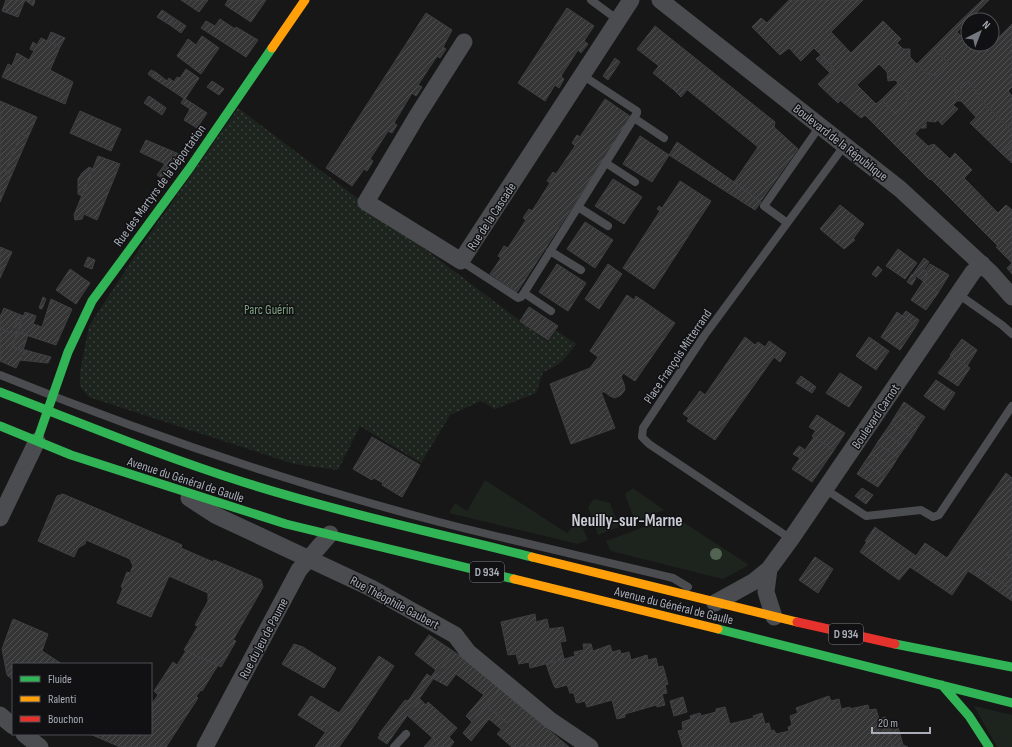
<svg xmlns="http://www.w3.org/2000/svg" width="1012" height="747" font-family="'Sofia Sans Condensed',sans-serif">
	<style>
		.grass { fill: #1d241e }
		.park { fill: url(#park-dots) }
		.building { fill: url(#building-hatch); stroke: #3f4043 }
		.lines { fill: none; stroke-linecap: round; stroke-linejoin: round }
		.lane { stroke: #4b4c50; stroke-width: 8 }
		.street { stroke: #4b4c50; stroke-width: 17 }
		.fast { stroke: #30b455; stroke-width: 9 }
		.slow { stroke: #ff9f0a; stroke-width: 9 }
		.jam { stroke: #e5322d; stroke-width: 9 }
		.tree { fill: #506451 }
		.labels { text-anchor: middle; stroke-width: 3; stroke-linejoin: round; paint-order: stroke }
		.shield { fill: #111113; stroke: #7b7e86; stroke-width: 1 }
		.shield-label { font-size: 12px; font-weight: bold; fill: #a8adb8 }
		.street-label { font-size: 13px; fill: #a8adb8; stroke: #111113 }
		.park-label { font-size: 13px; fill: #7fa381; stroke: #111113 }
		.district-label { font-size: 17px; font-weight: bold; fill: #c9ccd4; stroke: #111113 }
	</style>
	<defs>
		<pattern id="park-dots" width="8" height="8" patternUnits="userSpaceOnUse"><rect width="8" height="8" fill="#1d241e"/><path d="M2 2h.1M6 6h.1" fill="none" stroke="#3b413d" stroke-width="1.8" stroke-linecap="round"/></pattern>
		<pattern id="building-hatch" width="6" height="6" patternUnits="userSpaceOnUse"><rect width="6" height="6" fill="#353536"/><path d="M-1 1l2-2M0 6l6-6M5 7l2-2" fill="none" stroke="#4f5051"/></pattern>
	</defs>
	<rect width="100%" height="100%" fill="#171717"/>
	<path class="grass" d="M485,480L567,533L579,519L588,540L578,544L449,513L455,503L467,511Z
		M633,488L664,510L635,521L625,494Z
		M594,499L610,503L619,527L598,535L588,507Z
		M674,516L749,565L723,579L611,551L606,541Z
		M974,706L1012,715V747H997Z"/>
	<path class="park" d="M238,108L548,342L556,330L576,344C565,359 561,365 543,372L536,393L495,409L481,401L450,415L421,463L360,426L338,470L294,464L89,397L80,386V372L89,326L144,242Z"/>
	<path class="building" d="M6,0H25L18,17L2,11Z
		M25,0H34L35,1L33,6Z
		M181,0H208L199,12Z
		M228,0H266L251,22L225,5Z
		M789,0H863L831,32L851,53L883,21L901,39L897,43L903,49H910V57L917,64L898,83L895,80L888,81L887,72L879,64L838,103L818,84L834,69L814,48L801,61L789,48L780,55L752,27L761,18L767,23Z
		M982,0H989L957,32L953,28Z
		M567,8L594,26L584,41L588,44L581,53L578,50L561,76L564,79L559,88L555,85L545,101L518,83Z
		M162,10L174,18L170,25L157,17Z
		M426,13L452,30L443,47L446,49L440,58L437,56L418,85L422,87L416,96L412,93L394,123L397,125L392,133L388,131L370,159L373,161L367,171L364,169L352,186L326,168Z
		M174,18L186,26L181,33L170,25Z
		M220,19L235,29L236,27L258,40L246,57L201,28L206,21L215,26Z
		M1012,24V87L1008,91L1012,96V131L978,97L979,95L967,81L961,86V91L957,90L955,92L956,102L953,105L958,109L942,125L938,120L935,122L926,121V128H920L915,134L928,146L934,144L950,159L955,153L972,170L964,178L998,213L1006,205L1012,210V263L996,247L998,246L931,179L930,180L865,115L861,118L841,101L857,85L876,104L881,100L896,114L907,103L908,94L898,83L917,64L927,74L936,75L948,63L933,48L953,28L972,47L978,44L985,51Z
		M655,26L775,122L774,127L798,149L760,202L734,182L758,147L679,83L674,90L653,73L659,66L637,49Z
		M51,32L65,38L60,47L47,41Z
		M202,36L219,48L201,74L177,56L188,39L196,45Z
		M41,38L60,47L50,70L73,82L65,104L2,77L8,64L12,66L17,53L29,60L34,51L30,49L33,42L37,45Z
		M933,48L948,63L936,75L927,74L917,64Z
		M821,55L834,69L830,73L816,59Z
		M615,58L620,62L608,80L603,76Z
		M186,69L199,78L185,99L153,78L157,73L167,81L169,78L174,82L177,77L180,78Z
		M151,70L157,73L153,78L148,74Z
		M212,81L224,89L219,95L207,87Z
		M967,81L979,95L978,97L1012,131V144L1001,153L970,123L976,117L961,101H956L955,92L957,90L961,91V86Z
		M679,83L687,90L681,97L674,90Z
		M898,83L908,94L907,103L896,114L881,100Z
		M149,96L166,108L162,115L144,103Z
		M184,98L207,113L197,128L184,120L190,109L181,103Z
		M605,99L631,117L517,292L490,274L501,258L498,256L504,246L508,248L526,220L523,218L529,209L532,211L550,183L547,181L553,172L556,174L575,146L572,143L577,135L580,137Z
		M0,101L37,117L28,137L21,134L5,171L12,174L0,202Z
		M80,111L121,129L111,151L70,133Z
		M21,134L28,137L12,174L5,171Z
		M640,136L669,155L652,182L623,164Z
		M146,140L179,154L162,178L157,175L165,164L140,152Z
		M677,142L734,182L761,202L755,210L669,155Z
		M1011,144H1012V163L1001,153Z
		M98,156L120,164L97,220L84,214L82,219L75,220L74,215Z
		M89,167L93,169L82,196L78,194V179L82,173Z
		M613,179L642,197L624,224L595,206Z
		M680,181L711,201L654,289L623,268L660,211L657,209L659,206L662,208Z
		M840,205L864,224L853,239L855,240L844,249L820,229Z
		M585,222L613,240L595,268L567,249Z
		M0,247L12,252L0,278Z
		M898,249L917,263L905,279L886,266Z
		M88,257L95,260L92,269L84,266Z
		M924,258L929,262L924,270L928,273L923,281L913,274Z
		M1012,263V274L1007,268Z
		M557,264L586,283L568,311L539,292Z
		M608,264L622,274L599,309L585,299Z
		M930,264L949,275L938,293L923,282L928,273L925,271Z
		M878,266L882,270L876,277L872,274Z
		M70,269L90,283L76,304L56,290Z
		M912,274L916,278L912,285L907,282Z
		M923,282L938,293L926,310L911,300Z
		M627,295L634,300L636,296L675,323L635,381L623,373L621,377L624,384L625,390L621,395L615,398L610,396L605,392H601L615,428L571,444L550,384L590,368L598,357L590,351Z
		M43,297L46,299L42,309L39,308Z
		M51,299L72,309L56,345L17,332L25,312L36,316L33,324L42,327Z
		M529,307L558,326L548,340L520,321Z
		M4,308L23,316L22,320L18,319L11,333L0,328V317Z
		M906,311L919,320L916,326L902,316Z
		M897,312L916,326L900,350L881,337Z
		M18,319L22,320L12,347L25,350L16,368L0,361V328L11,333Z
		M17,332L28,335L23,350L12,347Z
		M745,337L755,345L758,342L765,347L769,341L786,353L780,362L774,357L715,440L687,421L689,418L683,414L700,391L705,395Z
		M869,337L889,351L876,370L856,356Z
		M962,339L977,350L967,366L950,355Z
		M25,350L51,357L48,363L20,360Z
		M951,356L970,368L958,386L938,373Z
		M840,373L862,387L849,407L826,393Z
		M801,376L816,387L812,393L796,383Z
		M936,380L955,393L944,410L924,396Z
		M904,402L925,417L918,427L897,413Z
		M897,413L918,427L912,437L891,423Z
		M817,415L845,433L834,450L812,436L816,431L809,427Z
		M891,423L912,437L905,447L884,433Z
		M884,433L905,447L898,457L877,443Z
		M372,437L420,465L402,497L382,485L383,483L374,478L372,480L353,469Z
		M814,437L834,450L812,482L792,469L800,458L793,454L799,446L805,450Z
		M877,443L898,457L892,467L871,453Z
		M871,453L892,467L885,477L864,463Z
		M864,463L885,477L878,487L857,474Z
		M1006,473L1012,478V547L1007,555L1012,559V589L981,569L976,576L968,571L952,595L910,567L899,580L860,552L876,528L916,556L925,543L947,558Z
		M862,488L873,495L866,504L855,496Z
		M63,494L182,545L181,548L213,562L214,560L261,580L263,587L233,640L236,641L221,667L184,650L198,626L195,625L208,601V593L169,576L151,617L117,603L123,588L121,587L127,572L130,573L133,566L130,559L86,540L85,544L78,548L74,557L38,541L57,496Z
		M875,527L876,528L867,542L865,541Z
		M1012,547V559L1007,555Z
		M815,557L833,569L818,593L799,580Z
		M981,569L1012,589V601L976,576Z
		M535,614L536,622L547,619L549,629L563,627L566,641L560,642L564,659L530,668L529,662L519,664L516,654L508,655L501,622Z
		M13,619L48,634L42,651L62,664H13V680L7,675L2,649Z
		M429,635L453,651L387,744L378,738L380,735L379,734L405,700L408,701L427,674L431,677L436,670L415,654Z
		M294,644L303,647L336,668L324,688L282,664Z
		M583,644H591L593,651L610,645L612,652L620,650L621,654L629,652L631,660L647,655L648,660L656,658L658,667L663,666L668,684L665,685L667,693L662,694L665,705L657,707L656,705L625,714V717L617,719L612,700L587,707L585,701L578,703L576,702L574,693H570L567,685L556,688L554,686L546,664L575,656L574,652L584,650Z
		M186,651L218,665L202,691L201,690L196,696L198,698L166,747H120L90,734H151V705L158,695L154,691L173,662L177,665Z
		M453,651L466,660L500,689L472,722L466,716L484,695L456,674L447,686L434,679Z
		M379,656L394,666L356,723L339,747H315Z
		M500,689L563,742L558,747H535L526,740L520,747H512L497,734L507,723L486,705Z
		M311,696L339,713L325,732L298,715Z
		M829,696L831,701L839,699L841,709L850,707V709L868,705L869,710L876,709L879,719L882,718L888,732L892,746L896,747H683L678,731L683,730L682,722L691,719L690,716L700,713L701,716L716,712V709L725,707L730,724L754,718L753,716L762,713L765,724L769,723L771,731L774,730L776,734L789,731L788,727L792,725L790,716L798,713L796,708Z
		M683,697L687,712L674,716L670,701Z
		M420,699L426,705L428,702L457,728L449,737L454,742L450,747H429L435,740L408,716Z
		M486,705L507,723L501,729L489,719L471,741L463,733Z
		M885,717L898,727L903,745L908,747L892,746L882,718Z
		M433,737L435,740L429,747H424Z
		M526,740L535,747L521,746Z
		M563,742L569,747H558Z"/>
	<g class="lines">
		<path class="lane" d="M591,0L618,20
			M634,118L664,138
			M606,163L635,182
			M578,207L608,226
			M786,222L764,206L820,126
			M550,251L581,270
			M461,261L518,298L521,297L524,293L637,113V111L582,75
			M524,293L551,311
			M958,294L1002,325L1012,334
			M0,375C143,433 290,483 439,522C517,542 595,559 673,578L688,587
			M825,489L866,516L921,510L933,517L939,515L1012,406
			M791,539L649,444L642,437L643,428L704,336L844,146
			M394,747L406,734"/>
		<path class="street" d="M660,0L900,189L991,273L1012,297
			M464,42L417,116L366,202L461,261L631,0
			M189,498L215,515L371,588L455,635L468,652L497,676L550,720L590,747
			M0,518L37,441
			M769,569L766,592L774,617
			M715,603L753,582L769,569L791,539L973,272L982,264
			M0,715L13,726
			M24,734L40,747
			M205,747L299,570L330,534"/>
		<path class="fast" d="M0,392C81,423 161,456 243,482C338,512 436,533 532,557
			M0,426L71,455L286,524L514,579
			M37,441L68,352L92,301L189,169L272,48
			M718,629L1012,703
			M895,644L1012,667
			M942,685L969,716L989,747"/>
		<path class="slow" d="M272,48L305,0
			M532,557L797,622
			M514,579L718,629"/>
		<path class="jam" d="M797,622L895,644"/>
	</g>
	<circle class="tree" cx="716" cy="554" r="6"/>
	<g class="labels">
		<g class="shield">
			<rect x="470" y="562" width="34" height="20" rx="3"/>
			<rect x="829" y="624" width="34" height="20" rx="3"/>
		</g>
		<g class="shield-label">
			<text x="487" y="576">D 934</text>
			<text x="846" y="638">D 934</text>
		</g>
		<g class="street-label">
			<text transform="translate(841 142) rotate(38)" y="5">Boulevard de la République</text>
			<text transform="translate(159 185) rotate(-54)" y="5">Rue des Martyrs de la Déportation</text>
			<text transform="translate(491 216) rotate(-57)" y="5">Rue de la Cascade</text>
			<text transform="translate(677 356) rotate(-56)" y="5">Place François Mitterrand</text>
			<text transform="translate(875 416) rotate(-56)" y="5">Boulevard Carnot</text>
			<text transform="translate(186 479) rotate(18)" y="5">Avenue du Général de Gaulle</text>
			<text transform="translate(395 602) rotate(28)" y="5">Rue Théophile Gaubert</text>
			<text transform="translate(674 605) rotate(14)" y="5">Avenue du Général de Gaulle</text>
			<text transform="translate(263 638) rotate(-62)" y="5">Rue du Jeu de Paume</text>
		</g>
		<g class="park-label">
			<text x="269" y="314">Parc Guérin</text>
		</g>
		<g class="district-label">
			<text x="627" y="526">Neuilly-sur-Marne</text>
		</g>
	</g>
	<rect x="12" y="663" width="140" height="72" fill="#111113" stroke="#4d4f55"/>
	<rect x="20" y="676" width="20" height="6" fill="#30b455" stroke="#4d4f55"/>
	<text x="48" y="683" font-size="12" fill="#a8adb8">Fluide</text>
	<rect x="20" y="696" width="20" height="6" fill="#ff9f0a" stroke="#4d4f55"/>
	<text x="48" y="703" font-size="12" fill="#a8adb8">Ralenti</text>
	<rect x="20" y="716" width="20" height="6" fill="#e5322d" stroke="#4d4f55"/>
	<text x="48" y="723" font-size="12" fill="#a8adb8">Bouchon</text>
	<g transform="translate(980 32) rotate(42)"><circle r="19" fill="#111113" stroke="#4d4f55"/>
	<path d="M0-3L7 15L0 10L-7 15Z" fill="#757880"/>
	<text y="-6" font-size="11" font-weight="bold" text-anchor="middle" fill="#a8adb8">N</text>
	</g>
	<path d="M872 727v6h58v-6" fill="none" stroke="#a8adb8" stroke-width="2"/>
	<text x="878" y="727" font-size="12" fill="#a8adb8" stroke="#111113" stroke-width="3" paint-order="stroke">20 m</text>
</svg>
